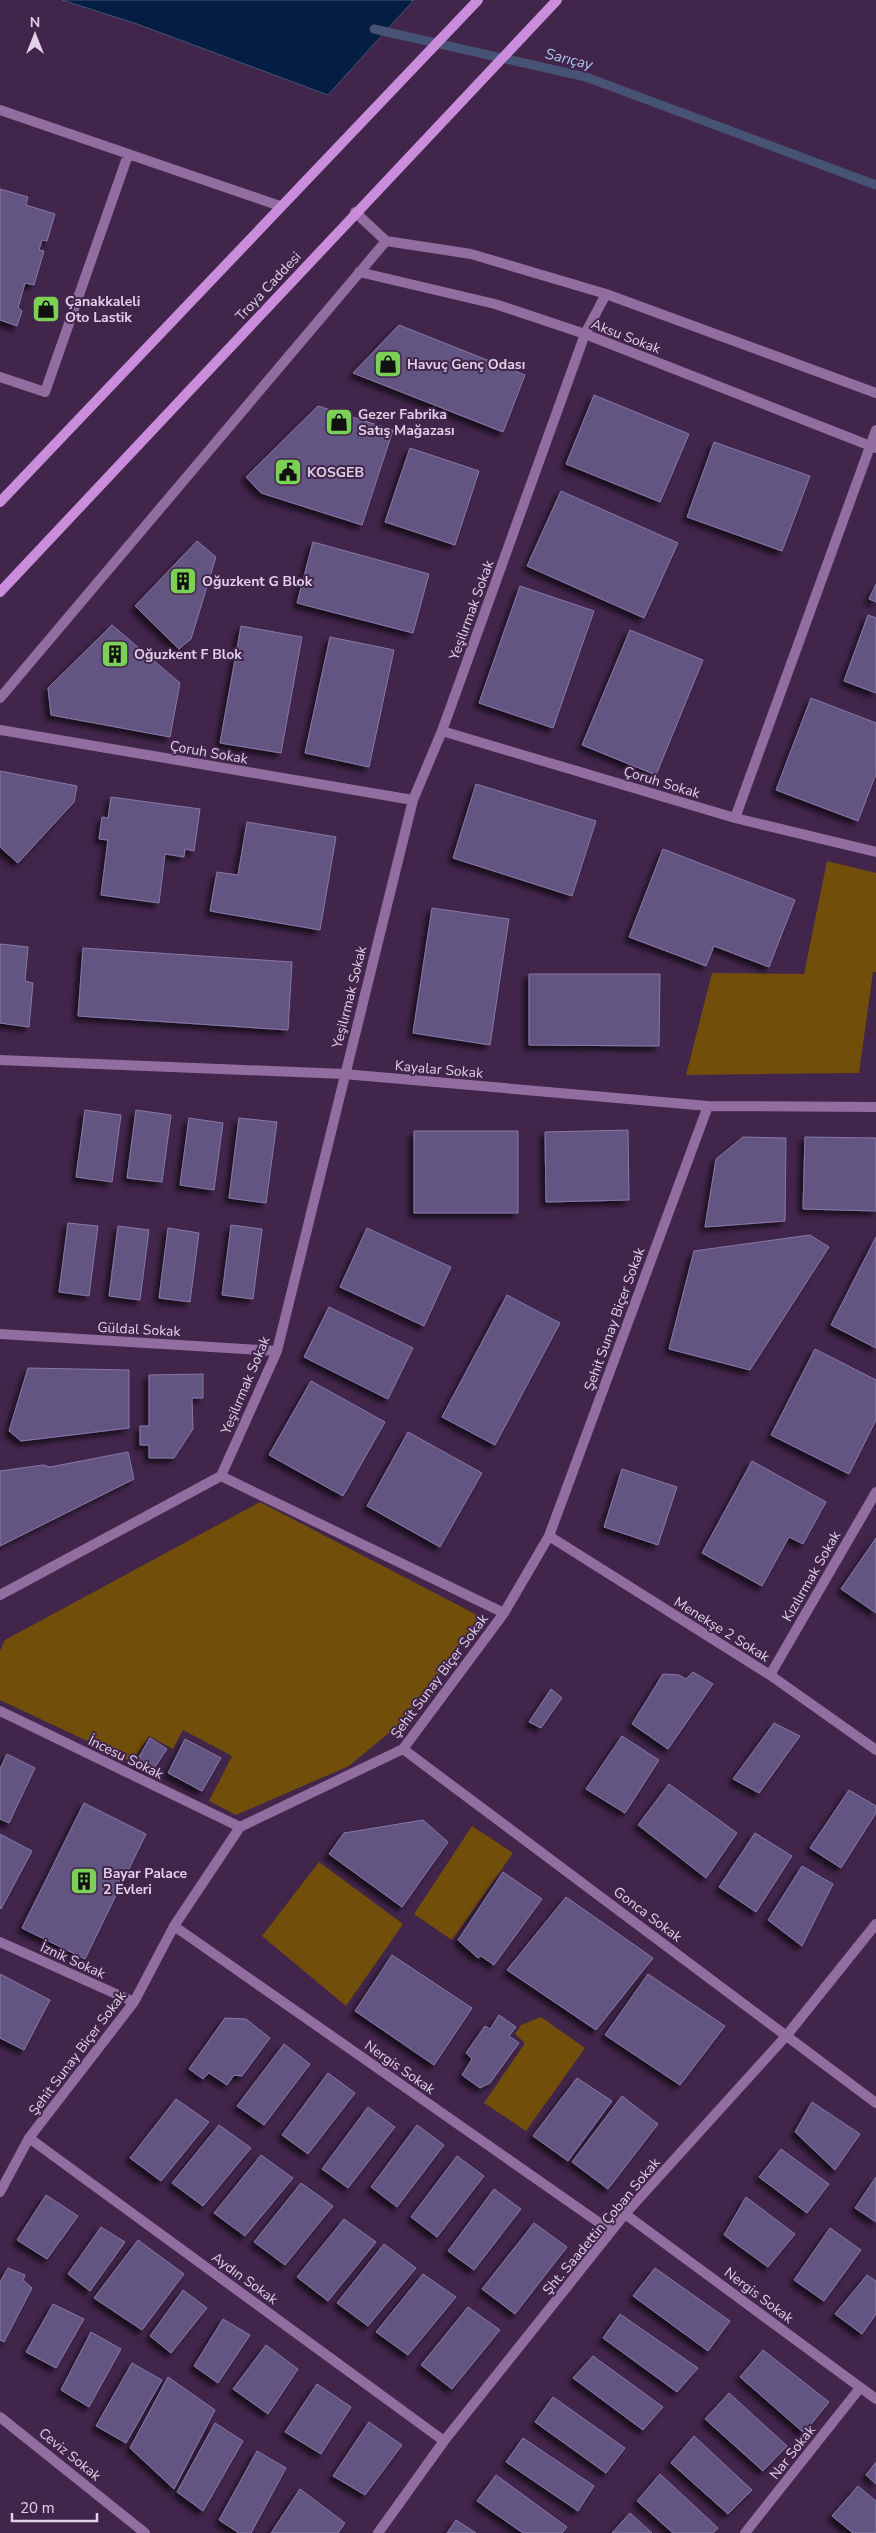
<svg xmlns="http://www.w3.org/2000/svg" width="876" height="2533" font-family="'Nunito Sans',sans-serif">
	<style>
		.green { fill: #714e09 }
		.water { fill: #041e43; stroke: #465374 }
		.lines { fill: none; stroke-linecap: round; stroke-linejoin: round }
		.stream { stroke: #465374; stroke-width: 9 }
		.building { fill: #625482; stroke: #8779a9; filter: url(#shadow) }
		.street { stroke: #926d9f; stroke-width: 10 }
		.secondary { stroke: #c98ddc; stroke-width: 10 }
		.labels { text-anchor: middle; stroke-width: 4; stroke-linejoin: round; paint-order: stroke }
		.street-label { font-size: 14px; fill: #e1d0e8; stroke: #41254a }
		.poi-label { font-size: 14px; font-weight: bold; fill: #e1d0e8; stroke: #41254a; text-anchor: start }
		.water-label { font-size: 15px; font-style: italic; fill: #abc6ee; stroke: #41254a }
	</style>
	<defs>
		<filter id="shadow"><feDropShadow dx="-4.5" dy="4.5" stdDeviation="2.5" flood-color="#0009"/></filter>
	</defs>
	<rect width="100%" height="100%" fill="#41254a"/>
	<path class="green" d="M827,861L876,873V972H873L859,1073L686,1075L712,973L804,974Z
		M260,1502L481,1617L407,1718L349,1766L236,1815L209,1801L232,1756L183,1730L173,1749L149,1736L132,1762L0,1700V1651L5,1640Z
		M472,1826L513,1853L452,1940L414,1914Z
		M319,1862L403,1924L346,2006L262,1936Z
		M541,2017L585,2048L526,2131L484,2103L525,2043L515,2034L521,2025Z"/>
	<path class="water" d="M62,0H410L413,1L328,95L137,24Z"/>
	<g class="lines">
		<path class="stream" d="M374,29L586,77L876,185"/>
	</g>
	<path class="building" d="M0,189L28,197L26,205L55,214L47,241L42,240L39,250L44,251L34,285L25,283L18,308L22,311L17,326L0,320Z
		M399,325L525,375L503,432L353,373Z
		M594,395L689,434L660,502L566,464Z
		M318,406L393,430L362,525L261,493L246,477Z
		M714,442L810,476L782,551L687,517Z
		M410,448L479,471L455,545L385,522Z
		M561,491L678,543L644,618L527,566Z
		M197,541L216,557L191,639L179,649L135,606Z
		M313,542L429,574L413,633L297,603Z
		M876,584V602L869,599Z
		M520,586L594,611L553,728L479,703Z
		M868,615L876,618V693L844,681Z
		M112,625L180,683L170,737L51,715L48,688Z
		M241,626L302,637L281,753L220,743Z
		M630,630L703,660L656,775L582,745Z
		M330,637L394,650L369,767L305,753Z
		M811,698L876,723V774L858,821L776,790Z
		M0,771L77,786L74,802L18,863L0,847Z
		M476,784L596,821L572,896L453,858Z
		M111,797L200,809L194,851L185,849L184,857L165,854L159,903L101,895L108,840L99,839L102,817L108,818Z
		M247,822L336,837L320,930L210,911L217,872L238,875Z
		M663,849L795,900L769,967L714,946L706,966L629,937Z
		M432,908L509,919L490,1045L413,1033Z
		M0,944L28,947L25,981L33,983L29,1027L0,1023Z
		M83,948L292,962L288,1030L78,1016Z
		M529,974H660L659,1046L529,1045Z
		M85,1110L121,1115L112,1182L76,1177Z
		M136,1110L171,1115L162,1182L127,1178Z
		M189,1118L223,1123L214,1190L180,1185Z
		M239,1118L277,1122L266,1203L229,1198Z
		M628,1130L629,1200L546,1202L545,1132Z
		M414,1131H518V1213H414Z
		M743,1137L786,1138L785,1221L705,1227L716,1159Z
		M805,1137L876,1138V1211L803,1209Z
		M68,1223L98,1226L89,1296L59,1292Z
		M231,1225L262,1229L253,1299L222,1295Z
		M118,1226L149,1230L140,1300L109,1296Z
		M168,1228L199,1233L190,1302L159,1298Z
		M367,1228L451,1267L424,1326L340,1287Z
		M810,1235L829,1247L750,1370L669,1349L694,1251Z
		M876,1237V1348L831,1325Z
		M507,1295L560,1323L495,1445L442,1417Z
		M329,1307L413,1348L388,1399L304,1357Z
		M815,1349L876,1380V1420L849,1474L771,1435Z
		M28,1368L129,1370V1428L21,1441L9,1431Z
		M203,1374V1398H192L193,1429L174,1458H149V1445H140V1426H149V1375Z
		M311,1381L385,1422L343,1496L269,1455Z
		M408,1432L482,1473L440,1547L367,1506Z
		M128,1452L134,1479L0,1546V1471L43,1465L50,1467Z
		M752,1461L826,1502L803,1544L789,1537L762,1586L702,1553Z
		M622,1469L677,1487L658,1545L604,1527Z
		M876,1538V1613L841,1589Z
		M693,1672L713,1684L668,1749L632,1724L663,1674L679,1675L686,1679Z
		M551,1689L562,1698L541,1728L529,1722Z
		M774,1723L800,1736L759,1793L733,1779Z
		M622,1736L659,1760L625,1813L586,1789Z
		M150,1738L167,1749L153,1770L136,1762Z
		M185,1739L221,1758L202,1791L168,1773Z
		M7,1754L35,1768L9,1823L0,1819V1769Z
		M669,1784L737,1833L706,1878L638,1825Z
		M849,1790L876,1806V1813L841,1868L810,1848Z
		M84,1803L146,1834L85,1959L22,1928Z
		M423,1820L448,1842L402,1907L329,1854L344,1833Z
		M755,1833L792,1856L756,1912L719,1887Z
		M0,1834L32,1851L1,1909L0,1908Z
		M802,1866L833,1884L802,1946L768,1920Z
		M503,1872L542,1899L494,1965L481,1956L478,1958L458,1940Z
		M566,1897L653,1958L596,2030L507,1970Z
		M392,1955L472,2008L434,2065L355,2011Z
		M0,1974L50,2000L24,2050L0,2038Z
		M648,1974L725,2026L680,2085L605,2035Z
		M499,2015L516,2027L509,2036L519,2043L490,2083L480,2088L462,2075L472,2059L466,2053L485,2026L490,2029Z
		M225,2018L246,2019L270,2038L242,2076L234,2075L227,2085L209,2073L203,2079L189,2069Z
		M284,2044L310,2064L264,2125L237,2106Z
		M328,2073L355,2093L308,2154L282,2135Z
		M577,2078L612,2101L568,2161L533,2136Z
		M622,2096L658,2124L608,2189L572,2162Z
		M176,2099L209,2122L161,2181L130,2158Z
		M812,2102L860,2134L835,2170L795,2132Z
		M368,2107L395,2127L348,2188L322,2169Z
		M219,2125L251,2148L203,2206L172,2183Z
		M417,2125L444,2145L397,2207L371,2187Z
		M781,2149L829,2184L807,2213L759,2177Z
		M261,2155L293,2178L245,2236L214,2213Z
		M457,2156L484,2176L437,2237L411,2217Z
		M876,2177V2222L855,2208Z
		M301,2183L333,2206L285,2265L254,2242Z
		M494,2189L521,2209L474,2270L448,2251Z
		M46,2195L78,2216L47,2259L17,2240Z
		M746,2197L795,2234L768,2267L724,2235Z
		M344,2219L376,2242L328,2301L297,2277Z
		M534,2223L567,2247L515,2314L482,2289Z
		M101,2227L125,2242L90,2291L68,2274Z
		M830,2228L861,2250L824,2301L794,2280Z
		M138,2240L184,2274L142,2330L94,2298Z
		M384,2244L416,2268L368,2326L337,2303Z
		M8,2268L25,2275L23,2280L32,2288L4,2342L0,2340V2282Z
		M655,2268L730,2321L708,2351L633,2296Z
		M423,2274L456,2297L408,2355L376,2332Z
		M867,2275L876,2281V2314L862,2334L835,2314Z
		M183,2290L207,2308L171,2353L150,2336Z
		M53,2304L84,2319L56,2368L26,2352Z
		M468,2307L500,2330L452,2389L421,2365Z
		M620,2314L698,2368L677,2392L603,2338Z
		M223,2319L250,2335L218,2383L194,2366Z
		M91,2332L121,2349L89,2407L61,2390Z
		M266,2345L298,2369L268,2414L233,2389Z
		M763,2350L829,2402L804,2433L740,2377Z
		M593,2356L663,2407L643,2430L573,2378Z
		M132,2363L162,2380L126,2443L96,2426Z
		M168,2377L215,2410L174,2489L130,2448Z
		M317,2384L351,2407L321,2454L285,2432Z
		M729,2393L787,2446L763,2471L705,2419Z
		M553,2397L625,2448L606,2473L535,2422Z
		M369,2422L402,2445L365,2495L333,2476Z
		M215,2423L243,2441L203,2511L177,2492Z
		M694,2436L752,2490L728,2514L671,2463Z
		M523,2438L594,2486L578,2511L506,2462Z
		M257,2451L286,2468L251,2533H239L219,2520Z
		M876,2462V2484L866,2475Z
		M660,2474L718,2528L713,2533H673L637,2501Z
		M496,2475L567,2527L562,2533H523L477,2501Z
		M858,2486L876,2501V2533H853L832,2516Z
		M300,2489L345,2523L338,2533H271Z
		M630,2513L652,2533H612Z
		M456,2520L476,2533H447Z"/>
	<g class="lines">
		<path class="street" d="M0,110L280,206
			M355,212L386,241
			M386,241L471,254L606,294L876,393
			M359,272L495,304L585,334L876,448
			M0,377L45,392L128,155
			M0,698L386,241
			M0,730L413,800
			M442,731L735,818L876,852
			M735,818L876,430
			M0,1060L344,1074L708,1106L876,1107
			M0,1334L277,1351
			M221,1476L504,1613
			M549,1536L770,1675L876,1750
			M0,1595L221,1476L277,1351L413,800L442,731L585,334L606,294
			M770,1675L876,1492
			M0,1711L240,1827
			M403,1749L876,2103
			M174,1926L611,2231
			M0,1942L134,2002
			M29,2138L444,2441
			M0,2192L29,2138L134,2002L174,1926L240,1827L403,1749L504,1613L549,1536L708,1106
			M625,2214L876,2399
			M0,2417L145,2533
			M378,2533L444,2441L625,2214L787,2035L876,1924
			M745,2533L860,2388"/>
		<path class="secondary" d="M0,502L478,0
			M0,592L557,0"/>
	</g>
	<defs>
		<g id="shop-square" transform="scale(1.4375)"><rect x="-9" y="-9" width="18" height="18" rx="4" fill="#7bd156" stroke="#41254a"/><path d="M-5-2.5h2.3a2.7 3.5 0 0 1 5.4 0H5L5.5 6h-11ZM-1.5-2.5h3a1.5 2.3 0 0 0-3 0Z" fill="#111"/></g>
		<g id="civic-square" transform="scale(1.4375)"><rect x="-9" y="-9" width="18" height="18" rx="4" fill="#7bd156" stroke="#41254a"/><path d="M-.6-6.5H3V-4.5H.6V-3L4-1V1h2V6H-6V1h2V-1L-.6-3ZM-1.2 2.5V6h2.4V2.5Z" fill="#111"/></g>
		<g id="building-square" transform="scale(1.4375)"><rect x="-9" y="-9" width="18" height="18" rx="4" fill="#7bd156" stroke="#41254a"/><path d="M-4-6H4V6H1V3H-1V6H-4ZM-2.5-4.3h1.7v1.8h-1.7ZM.8-4.3h1.7v1.8H.8ZM-2.5-1h1.7V.8h-1.7ZM.8-1h1.7V.8H.8Z" fill="#111"/></g>
	</defs>
	<g fill-rule="evenodd">
		<use href="#shop-square" x="46" y="309"/>
		<use href="#shop-square" x="388" y="364"/>
		<use href="#shop-square" x="339" y="422"/>
		<use href="#civic-square" x="288" y="472"/>
		<use href="#building-square" x="183" y="581"/>
		<use href="#building-square" x="115" y="654"/>
		<use href="#building-square" x="84" y="1881"/>
	</g>
	<g class="labels">
		<g class="street-label">
			<text transform="translate(268 286) rotate(-47)" y="5">Troya Caddesi</text>
			<text transform="translate(626 336) rotate(21)" y="5">Aksu Sokak</text>
			<text transform="translate(471 610) rotate(-70)" y="5">Yeşilırmak Sokak</text>
			<text transform="translate(209 752) rotate(10)" y="5">Çoruh Sokak</text>
			<text transform="translate(662 782) rotate(17)" y="5">Çoruh Sokak</text>
			<text transform="translate(349 997) rotate(-76)" y="5">Yeşilırmak Sokak</text>
			<text transform="translate(439 1069) rotate(5)" y="5">Kayalar Sokak</text>
			<text transform="translate(614 1319) rotate(-70)" y="5">Şehit Sunay Biçer Sokak</text>
			<text transform="translate(139 1329) rotate(3)" y="5">Güldal Sokak</text>
			<text transform="translate(245 1385) rotate(-67)" y="5">Yeşilırmak Sokak</text>
			<text transform="translate(811 1576) rotate(-60)" y="5">Kızılırmak Sokak</text>
			<text transform="translate(722 1629) rotate(32)" y="5">Menekşe 2 Sokak</text>
			<text transform="translate(439 1676) rotate(-53)" y="5">Şehit Sunay Biçer Sokak</text>
			<text transform="translate(126 1757) rotate(26)" y="5">İncesu Sokak</text>
			<text transform="translate(648 1914) rotate(37)" y="5">Gonca Sokak</text>
			<text transform="translate(73 1960) rotate(24)" y="5">İznik Sokak</text>
			<text transform="translate(77 2053) rotate(-53)" y="5">Şehit Sunay Biçer Sokak</text>
			<text transform="translate(400 2067) rotate(35)" y="5">Nergis Sokak</text>
			<text transform="translate(601 2226) rotate(-50)" y="5">Şht. Saadettin Çoban Sokak</text>
			<text transform="translate(245 2278) rotate(36)" y="5">Aydın Sokak</text>
			<text transform="translate(759 2295) rotate(37)" y="5">Nergis Sokak</text>
			<text transform="translate(792 2452) rotate(-52)" y="5">Nar Sokak</text>
			<text transform="translate(70 2454) rotate(39)" y="5">Ceviz Sokak</text>
		</g>
		<g class="poi-label">
			<text x="65" y="306">Çanakkaleli<tspan x="65" dy="16">Oto Lastik</tspan></text>
			<text x="407" y="369">Havuç Genç Odası</text>
			<text x="358" y="419">Gezer Fabrika<tspan x="358" dy="16">Satış Mağazası</tspan></text>
			<text x="307" y="477">KOSGEB</text>
			<text x="202" y="586">Oğuzkent G Blok</text>
			<text x="134" y="659">Oğuzkent F Blok</text>
			<text x="103" y="1878">Bayar Palace<tspan x="103" dy="16">2 Evleri</tspan></text>
		</g>
		<g class="water-label">
			<text transform="translate(569 59) rotate(14)" y="5">Sarıçay</text>
		</g>
	</g>
	<g transform="translate(35 35)" stroke="#41254a" stroke-width="4" paint-order="stroke">
	<path d="M0-4L9 19L0 12L-9 19Z" fill="#e1d0e8"/>
	<text y="-8" font-size="14" font-weight="bold" text-anchor="middle" fill="#e1d0e8">N</text>
	</g>
	<path d="M12 2513v8h85v-8" fill="none" stroke="#e1d0e8" stroke-width="2.5"/>
	<text x="20" y="2513" font-size="15" fill="#e1d0e8" stroke="#41254a" stroke-width="4" paint-order="stroke">20 m</text>
</svg>
